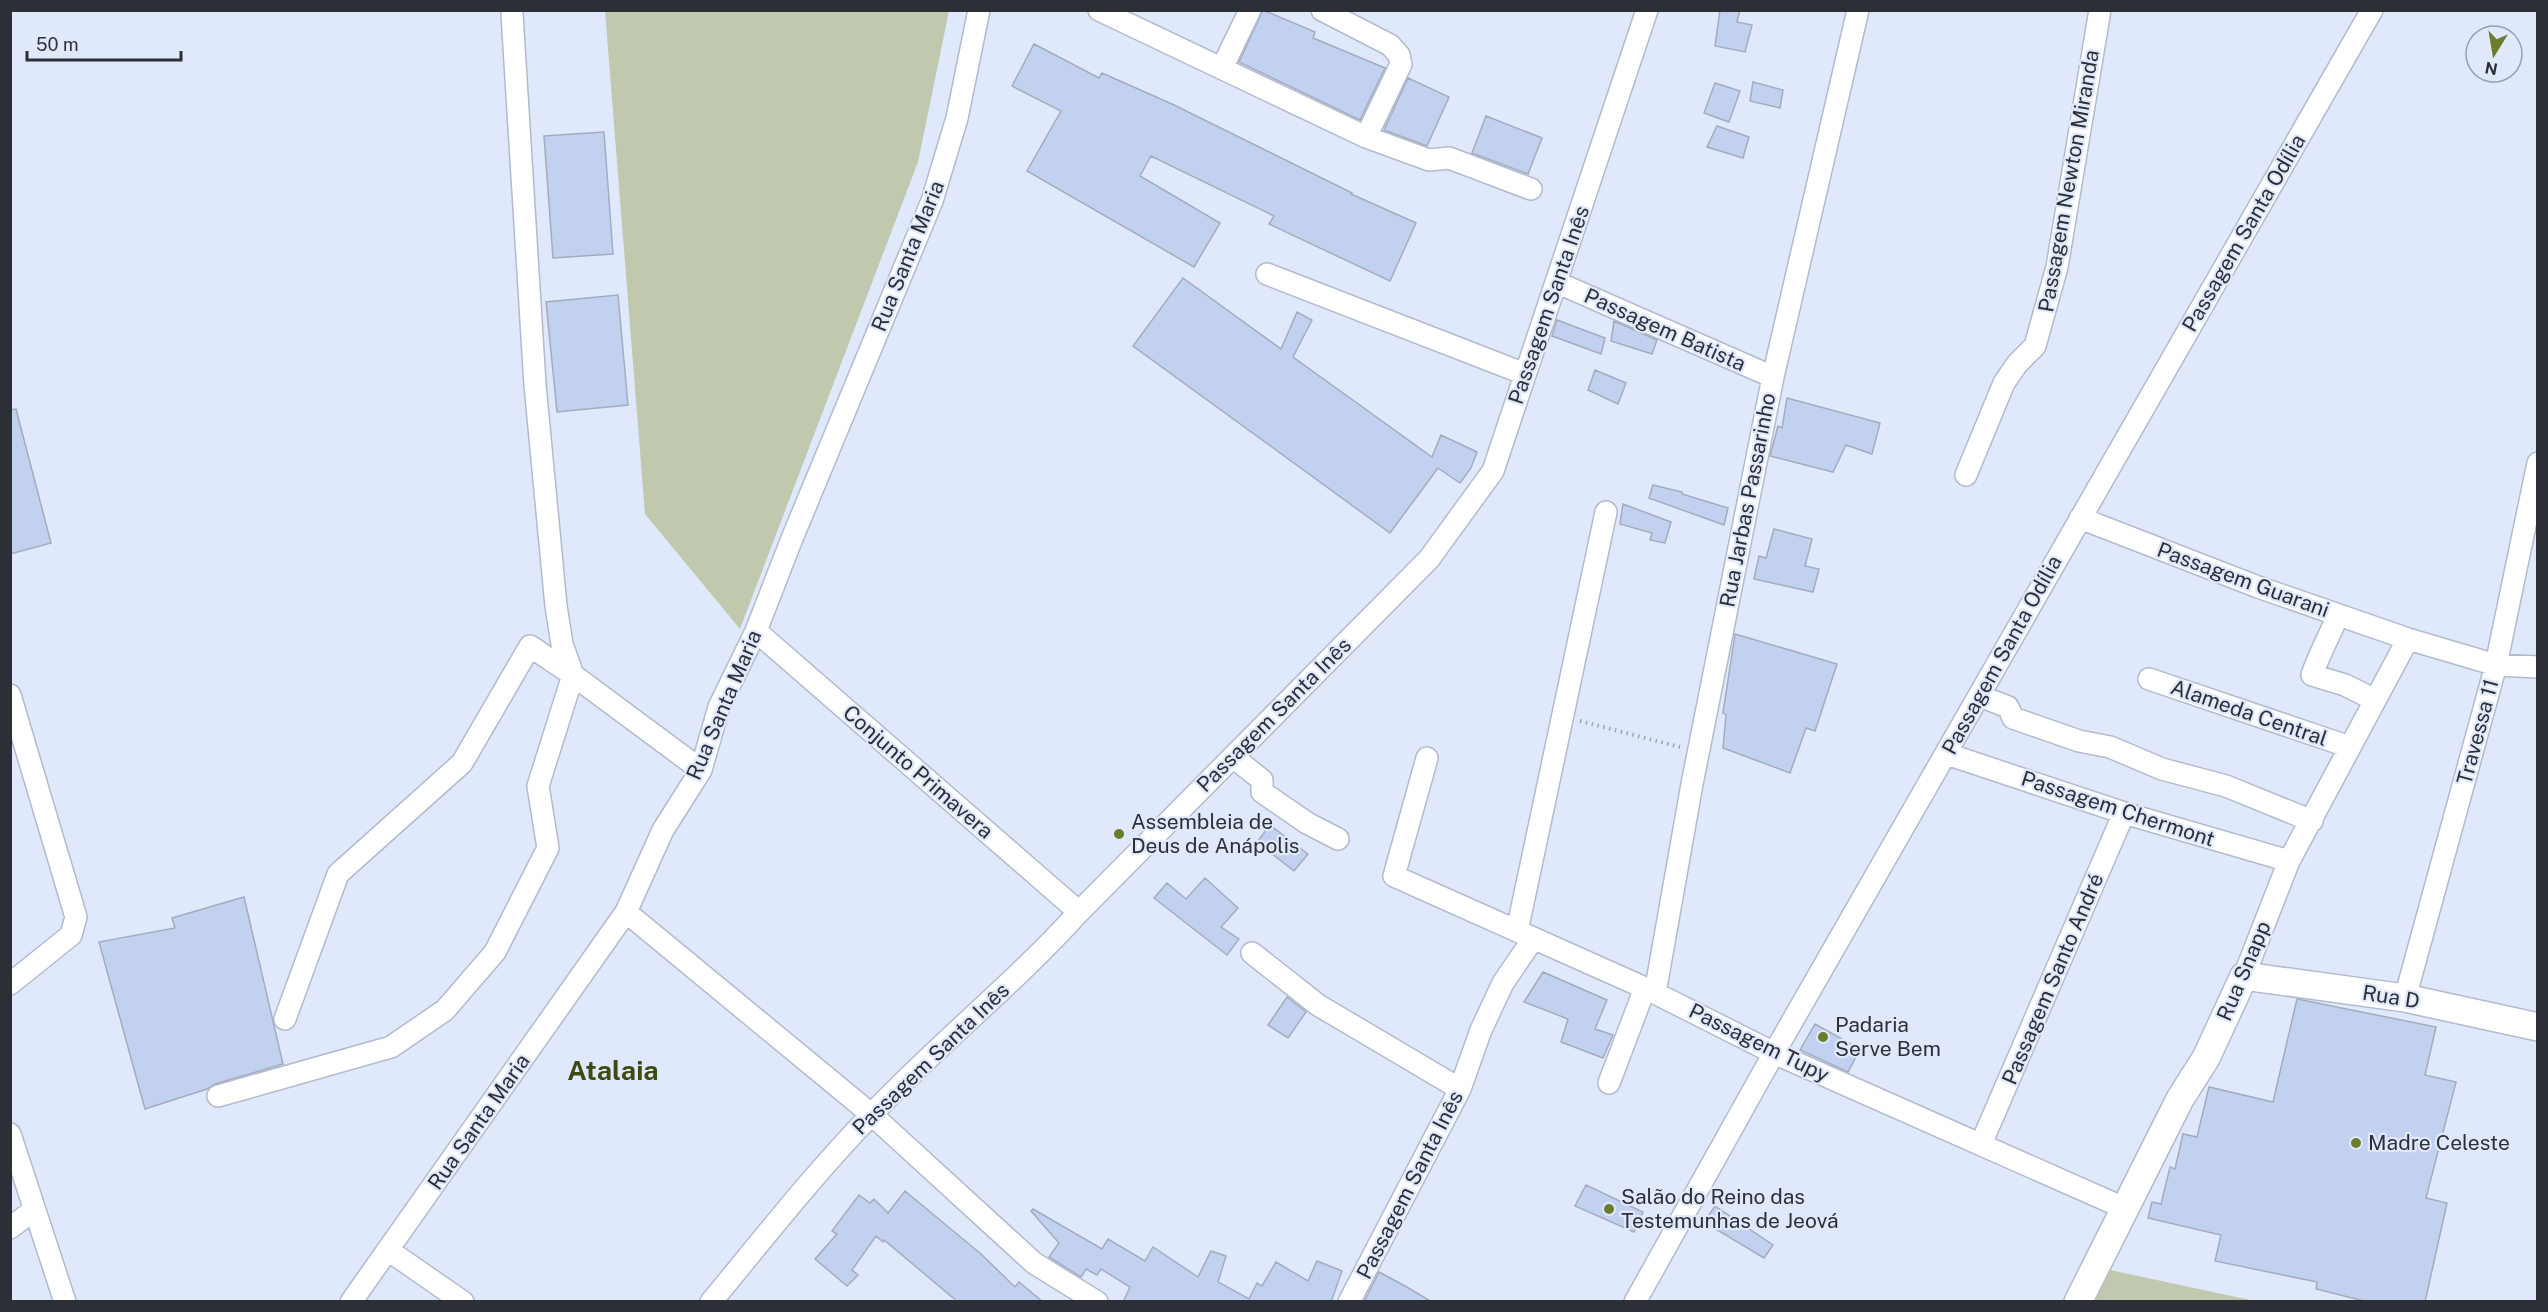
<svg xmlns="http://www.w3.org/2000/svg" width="2548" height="1312" font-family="'Public Sans',sans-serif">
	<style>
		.green { fill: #c0c9ae }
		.building { fill: #c3d1f0; stroke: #a3acbe; stroke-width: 1.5 }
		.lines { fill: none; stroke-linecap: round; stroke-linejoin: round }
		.minor-casing { stroke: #b2bbcd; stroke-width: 24 }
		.major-casing { stroke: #b2bbcd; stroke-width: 30 }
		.path { stroke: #9ca3b1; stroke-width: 4; stroke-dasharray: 1.5 4.5; stroke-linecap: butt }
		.minor { stroke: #fff; stroke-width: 21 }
		.major { stroke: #fff; stroke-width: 27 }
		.poi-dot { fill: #6a7d2d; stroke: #e0e9fc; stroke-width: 2 }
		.labels { text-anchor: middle; stroke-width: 4.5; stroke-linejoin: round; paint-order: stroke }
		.street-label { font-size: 21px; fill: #2c2f36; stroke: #e0e9fc }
		.poi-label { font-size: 21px; fill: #2c2f36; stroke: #e0e9fc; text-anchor: start }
		.district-label { font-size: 27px; font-weight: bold; fill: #3e4a12; stroke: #e0e9fc }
	</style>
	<rect width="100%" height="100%" fill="#e0e9fc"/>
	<path class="green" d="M605,11H949L918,162L740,629L645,514Z
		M2110,1270L2255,1301H2095Z"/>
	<path class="building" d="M1263,10L1315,32L1313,38L1385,68L1360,120L1239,62Z
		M1720,10H1740L1737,22L1752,25L1745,52L1715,46Z
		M1034,44L1099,78L1102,73L1172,104L1352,193L1351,194L1416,223L1390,281L1269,224L1274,216L1151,156L1140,176L1220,223L1194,267L1027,171L1061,111L1012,86Z
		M1408,78L1449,97L1427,146L1384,130Z
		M1753,82L1783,90L1780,108L1750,101Z
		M1715,83L1740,91L1729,122L1704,113Z
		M1486,116L1542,138L1528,174L1472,153Z
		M1717,126L1749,137L1743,158L1707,147Z
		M604,132L613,254L553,258L544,136Z
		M1183,278L1281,349L1297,312L1312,320L1293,357L1432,457L1441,435L1477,452L1471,468L1460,483L1438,468L1390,533L1133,346Z
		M618,295L628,405L557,412L546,302Z
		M1557,320L1605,338L1601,354L1552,336Z
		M1614,321L1657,340L1652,354L1611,341Z
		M1595,370L1626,383L1618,404L1588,390Z
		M1787,398L1880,423L1872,454L1846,445L1833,472L1770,456L1778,426L1782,428Z
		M16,409L51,543L10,554V410Z
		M1653,485L1682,492V494L1728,508L1724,525L1649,498Z
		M1623,504L1671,522L1665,543L1650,540L1652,533L1620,524Z
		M1774,529L1812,539L1805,566L1819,569L1813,592L1754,579L1759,556L1766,558Z
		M1735,634L1837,664L1815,731L1806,728L1790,773L1723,748L1726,715L1723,713Z
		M1270,825L1308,854L1294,871L1257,842Z
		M1205,878L1238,908L1221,927L1239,939L1227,955L1154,898L1167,883L1186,899Z
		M244,897L283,1064L215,1084L207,1089L145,1109L99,942L175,928L172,918Z
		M1543,972L1607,1000L1595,1029L1613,1035L1603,1058L1561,1042L1568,1019L1524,1002Z
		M1287,997L1306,1012L1288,1038L1268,1025Z
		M2297,999L2436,1027L2425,1075L2456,1082L2426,1198L2447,1203L2425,1302H2368L2316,1289L2317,1282L2215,1261L2221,1235L2148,1218L2152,1202L2161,1204L2170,1167L2175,1169L2183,1134L2197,1137L2209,1087L2273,1102Z
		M1815,1024L1860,1049L1848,1072L1800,1050Z
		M1586,1185L1643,1212L1634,1232L1575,1206Z
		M905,1191L981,1254L1015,1287L1019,1282L1043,1302H958L884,1240L883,1242L876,1236L852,1270L858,1275L847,1286L815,1259L837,1234L832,1231L859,1195L870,1203L874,1199L888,1213Z
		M1715,1206L1773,1245L1764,1258L1704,1222Z
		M1033,1209L1102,1249L1108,1239L1145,1261L1153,1247L1198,1277L1211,1251L1226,1256L1218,1282L1249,1299L1257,1283L1262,1286L1276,1262L1308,1281L1317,1261L1342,1271L1331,1302H1123L1130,1287L1101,1269L1097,1275L1086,1269L1081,1277L1049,1257L1059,1243L1031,1211Z
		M1379,1272L1405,1286L1432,1302H1364Z"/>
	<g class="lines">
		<g class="minor-casing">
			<path id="minor" d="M1099,10L1366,137L1429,160L1449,158L1531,189
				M1322,10L1390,45L1399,55L1401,64L1366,137
				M512,14L535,385L556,606L562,644L573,675L701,770
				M1222,68L1250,10
				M1267,274L1525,374
				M1556,282L1773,377
				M1966,475L2004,383L2017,364L2035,346L2057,267L2100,10
				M2080,518L2258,587L2408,639L2496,665L2538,667
				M2338,615C2330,635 2319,654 2312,675L2345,685L2375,700
				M756,631L1079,912
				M2149,679L2350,747
				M10,695L76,917L71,935L10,984
				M1980,696L2008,707L2013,718L2079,741L2110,747L2162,769L2226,786L2312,821
				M1947,754L2124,813L2289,861
				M1233,757L1262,780V792L1307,823L1338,839
				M1427,758L1394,876L1645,988L1774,1053L2124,1208
				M626,912L871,1114L1034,1263L1097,1302
				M1517,931L1606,512
				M1252,953L1318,1005L1460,1089
				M2244,976L2289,861L2408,639
				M1655,993L1692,784L1773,377L1858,10
				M2405,998L2496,665L2538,463
				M1609,1083L1645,988
				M218,1096L391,1047L445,1010L495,952L548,848L538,786L573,675L530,646L462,763L338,874L285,1019
				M10,1134L65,1302
				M1981,1144L2124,813
				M10,1228L34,1210
				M388,1250L463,1302
				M351,1302L626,912L663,830L701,770L719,707L756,631L791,541L932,201L957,118L979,10
				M711,1302C763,1239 814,1174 871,1115C937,1045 1014,984 1079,912L1429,559L1493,471L1647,10
				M1349,1302L1460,1089L1481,1030L1503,983L1533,939
				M1635,1302L1774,1053L2372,10"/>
		</g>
		<g class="major-casing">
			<path id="major" d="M2078,1302L2180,1099L2206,1058L2244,976L2405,998L2538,1027"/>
		</g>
		<path class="path" d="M1580,721L1680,747"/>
		<use href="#minor" class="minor"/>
		<use href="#major" class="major"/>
	</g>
	<g class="poi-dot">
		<circle cx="1119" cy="834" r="6"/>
		<circle cx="1823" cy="1037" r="6"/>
		<circle cx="2356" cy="1143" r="6"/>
		<circle cx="1609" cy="1209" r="6"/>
	</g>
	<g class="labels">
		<g class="street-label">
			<text transform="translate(2069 181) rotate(-80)" y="7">Passagem Newton Miranda</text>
			<text transform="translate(2244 233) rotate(-60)" y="7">Passagem Santa Odília</text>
			<text transform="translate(908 256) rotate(-68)" y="7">Rua Santa Maria</text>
			<text transform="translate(1549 305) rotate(-71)" y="7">Passagem Santa Inês</text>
			<text transform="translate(1665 330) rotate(24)" y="7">Passagem Batista</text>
			<text transform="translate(1748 500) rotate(-79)" y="7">Rua Jarbas Passarinho</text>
			<text transform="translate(2243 580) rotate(20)" y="7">Passagem Guarani</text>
			<text transform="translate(2002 655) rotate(-61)" y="7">Passagem Santa Odília</text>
			<text transform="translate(724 705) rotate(-67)" y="7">Rua Santa Maria</text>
			<text transform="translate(2249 713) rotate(19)" y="7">Alameda Central</text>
			<text transform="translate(1274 715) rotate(-45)" y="7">Passagem Santa Inês</text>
			<text transform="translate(2478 732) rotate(-75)" y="7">Travessa 11</text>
			<text transform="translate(918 772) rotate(41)" y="7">Conjunto Primavera</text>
			<text transform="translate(2118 809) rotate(18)" y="7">Passagem Chermont</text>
			<text transform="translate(2244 971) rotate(-67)" y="7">Rua Snapp</text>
			<text transform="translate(2053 979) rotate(-67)" y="7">Passagem Santo André</text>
			<text transform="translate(2391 997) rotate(9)" y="7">Rua D</text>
			<text transform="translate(1759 1043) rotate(26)" y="7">Passagem Tupy</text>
			<text transform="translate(931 1059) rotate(-44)" y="7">Passagem Santa Inês</text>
			<text transform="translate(479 1122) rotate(-55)" y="7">Rua Santa Maria</text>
			<text transform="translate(1410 1185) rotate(-63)" y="7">Passagem Santa Inês</text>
		</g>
		<g class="poi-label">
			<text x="1131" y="829">Assembleia de<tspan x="1131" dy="24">Deus de Anápolis</tspan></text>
			<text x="1835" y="1032">Padaria<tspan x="1835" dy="24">Serve Bem</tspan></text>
			<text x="2368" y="1150">Madre Celeste</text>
			<text x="1621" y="1204">Salão do Reino das<tspan x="1621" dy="24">Testemunhas de Jeová</tspan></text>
		</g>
		<g class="district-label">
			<text x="613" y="1080">Atalaia</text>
		</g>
	</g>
	<rect width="2548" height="1312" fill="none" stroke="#2c2f36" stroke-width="24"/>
	<g transform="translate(2494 54) rotate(191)"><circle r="28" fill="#e0e9fc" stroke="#989fad" stroke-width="1.5"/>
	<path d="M0-4.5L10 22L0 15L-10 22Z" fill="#6a7d2d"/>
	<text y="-9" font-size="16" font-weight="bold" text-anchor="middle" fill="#2c2f36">N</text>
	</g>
	<path d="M27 51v9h154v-9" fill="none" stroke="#2c2f36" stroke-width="3"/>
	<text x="36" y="51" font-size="18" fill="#2c2f36" stroke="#e0e9fc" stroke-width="4.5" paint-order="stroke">50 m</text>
</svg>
